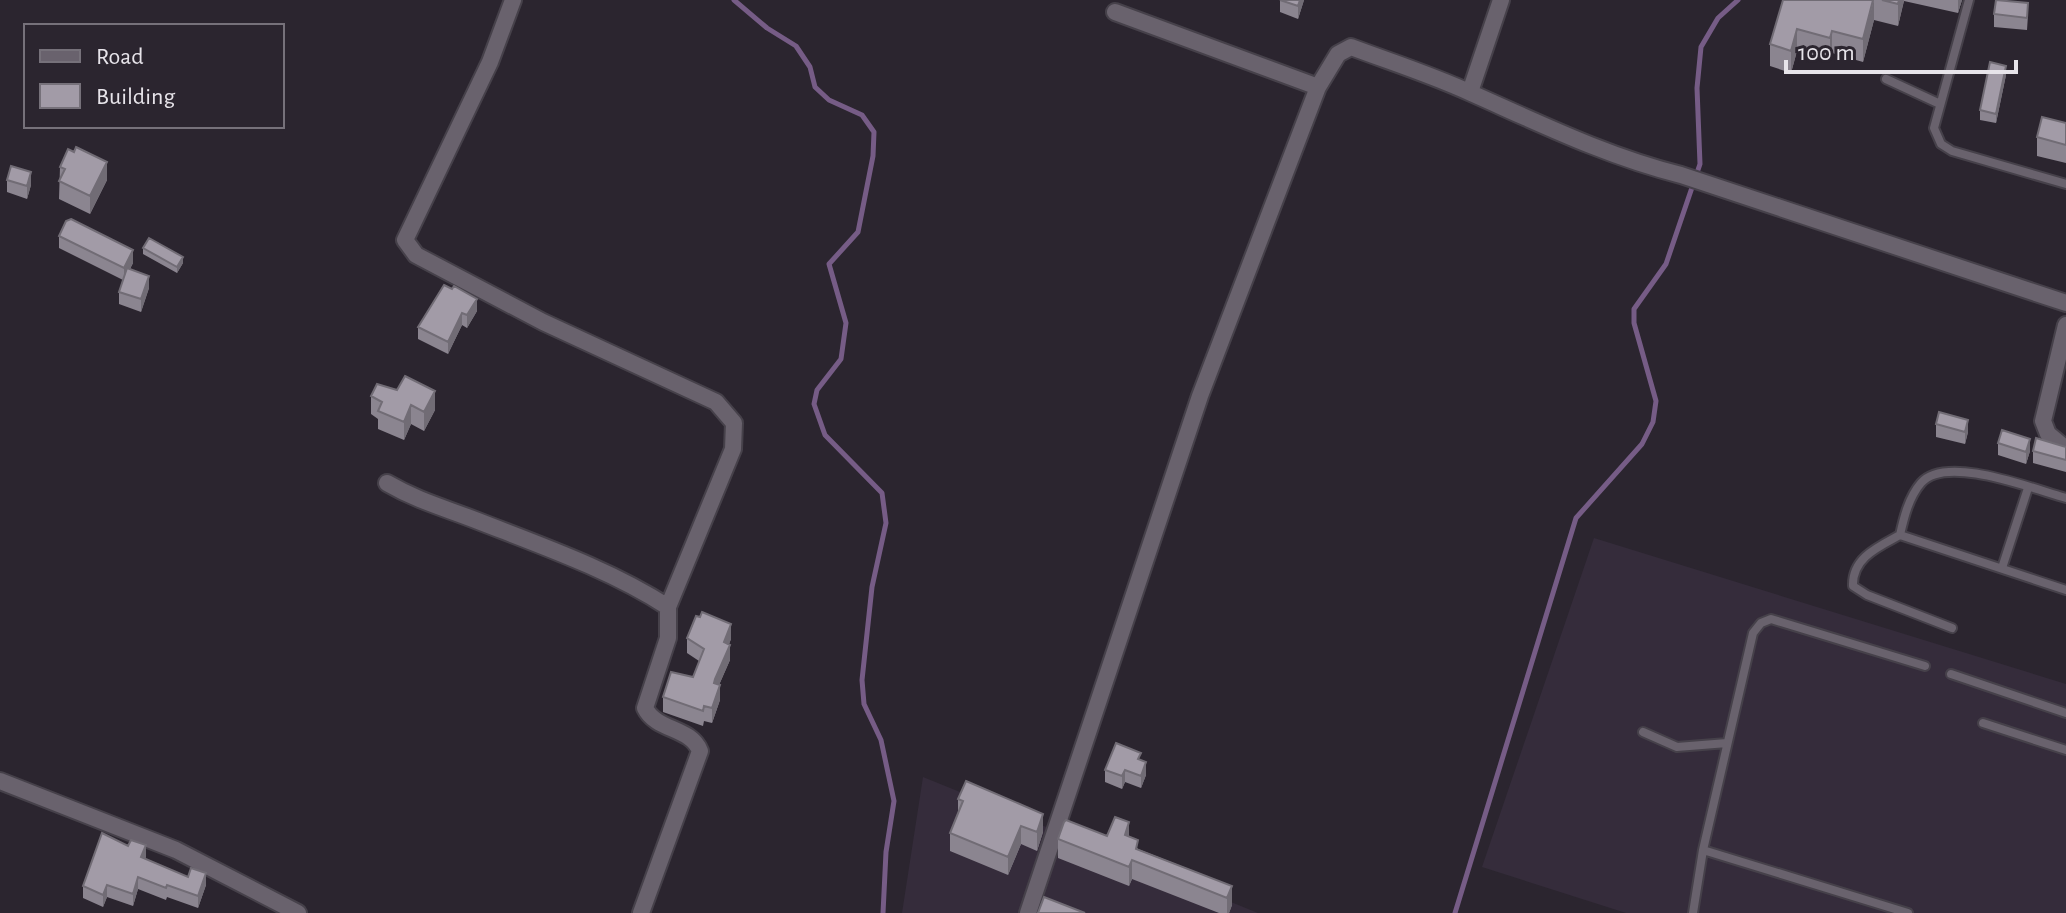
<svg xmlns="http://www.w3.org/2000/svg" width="2066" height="913" font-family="'Alegreya Sans',sans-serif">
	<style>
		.built { fill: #352c3b }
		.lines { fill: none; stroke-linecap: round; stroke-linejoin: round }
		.stream { stroke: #765c86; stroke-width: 5 }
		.lane-casing { stroke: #46414a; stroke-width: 12 }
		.street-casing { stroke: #46414a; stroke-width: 20 }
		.lane { stroke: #69626d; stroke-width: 8 }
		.street { stroke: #69626d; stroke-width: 16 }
		.wall { fill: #8b8590 }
		.shaded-wall { fill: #716c75 }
		.building { fill: #a29ba7; stroke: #716c75; stroke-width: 2 }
	</style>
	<rect width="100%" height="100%" fill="#2b252f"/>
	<path class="built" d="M1594,538L2066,684V913H1626L1482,867Z
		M923,777L1258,913H902Z"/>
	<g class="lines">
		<path class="stream" d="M734,0L767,28L796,46L810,67L815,87L829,100L862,115L874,132L873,156L858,232L829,264L846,323L841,359L817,390L814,404L825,435L882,493L886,523L872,587L862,680L864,704L881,740L894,801L886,852L883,913
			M1455,913L1576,518L1642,444L1653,422L1656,401L1634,323V309L1666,264L1700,164L1697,88L1701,47L1718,18L1738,0"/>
		<g class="lane-casing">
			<path id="lane" d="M1969,0L1934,128L1941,144L1952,151L2066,184
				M1886,79L1940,104
				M2066,498C2033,489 1946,454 1921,483C1909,497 1904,517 1900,535L2066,590
				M1900,535C1878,547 1852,558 1853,586L1867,595L1952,628
				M2002,568L2028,488
				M1951,674L2066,713
				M1983,723L2066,750
				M1643,732L1677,747L1727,743
				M1703,850L1908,913
				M1693,913L1703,850L1753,633L1761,623L1771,619L1925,666"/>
		</g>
		<g class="street-casing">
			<path id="street" d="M513,0L490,62L405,240L416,255L543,322L716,402L734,423L733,449L668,607
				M1115,12L1318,87
				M1470,92L1501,0
				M2066,325L2043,421L2048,434L2066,449
				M387,483C418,501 445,508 478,521C542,546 611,570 668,607V638L645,708C656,731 691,727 700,751L641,913
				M0,781L176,850L298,913
				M1028,913L1200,396L1318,87L1338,54L1351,47C1391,62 1432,75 1471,93C1541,124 1606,156 1681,175L2066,303"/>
		</g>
		<use href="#lane" class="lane"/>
		<use href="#street" class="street"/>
	</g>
	<path class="wall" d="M1280,0H1304L1298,19L1280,12Z
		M1783,0H1962L1958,13L1904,1L1898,26L1874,20L1863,62L1832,53L1830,60L1797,51L1791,73L1770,66V44Z
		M1994,14L2028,15L2027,30L1994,27Z
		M2006,75L1996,123L1980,120V110Z
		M2066,123V163L2037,156V137Z
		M60,167L107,180L90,214L59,199Z
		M7,180L31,185L27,199L7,192Z
		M59,236L133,263L130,269L149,288L141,312L119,304V292L123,280L59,248Z
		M143,248L183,263L177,273L143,254Z
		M444,285L477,311L467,328L462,325L448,354L418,339V327Z
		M371,396L435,410L424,431L411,424L404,440L378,429V419L371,414Z
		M1936,424L1968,432L1965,444L1936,437Z
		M1998,443L2030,451L2026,464L1998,455Z
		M2066,447V472L2033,463V451Z
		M687,638L731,639L729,644L730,660L719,685L720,700L712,723L704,721L703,726L663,712V697L693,677L699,661L687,653Z
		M1141,760L1146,775L1141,788L1125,782L1122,789L1105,782V770Z
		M958,799L1043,832L1037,851L1021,844L1008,875L950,851V833L958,813Z
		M1107,836L1129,837L1138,849L1232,886V905L1229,913H1219L1132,879L1129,886L1058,858V839Z
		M146,857L145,859L206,885L198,908L167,897L166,900L138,889L133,906L107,897L103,907L83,898V886Z"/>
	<path class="shaded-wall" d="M1300,0H1304L1298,19V6Z
		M1874,0V20L1863,62V39Z
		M1899,0H1904L1898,26V4Z
		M1958,0H1962L1958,13Z
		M1797,29V51L1791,73V51Z
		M1832,31V53L1830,60V38Z
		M2006,66V75L1996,123V114Z
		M107,162V180L90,214V196Z
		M31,172V185L27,199V186Z
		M133,250V263L124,280V268Z
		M183,257V263L177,273V267Z
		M149,276V288L141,312V299Z
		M477,299V311L467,328V315Z
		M462,313V325L448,354V342Z
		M435,391V410L424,431V412Z
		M411,405V424L404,440V422Z
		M1968,420V432L1965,444V432Z
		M2030,439V451L2026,464V452Z
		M731,624V639L724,657V642Z
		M730,645V660L715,694V679Z
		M720,685V700L712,723V708Z
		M1146,762V775L1141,788V776Z
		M1125,770V782L1122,789V776Z
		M1043,814V832L1037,851V832Z
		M1129,822V841L1125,835Z
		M1021,826V844L1008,875V857Z
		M146,845V857L141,869V857Z
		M1132,860V879L1129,886V867Z
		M206,873V885L198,908V896Z
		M138,877V889L133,906V894Z
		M107,885V897L103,907V895Z
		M1232,886V905L1229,913H1227V898Z"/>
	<path class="building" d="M1280,0H1300L1298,6Z
		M1783,0H1873L1863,39L1832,31L1830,38L1797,29L1791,51L1770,44Z
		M1882,0H1899L1898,4Z
		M1996,0L2028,3L2027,18L1994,14Z
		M1990,62L2006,66L1996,114L1980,110Z
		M2042,117L2066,123V145L2037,137Z
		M76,147L107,162L90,196L59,181L65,169L60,167L68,149L74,152Z
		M11,166L31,172L27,186L7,180Z
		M71,219L133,250L124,268L59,236L66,221Z
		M149,238L183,257L177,267L143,248Z
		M127,268L149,276L141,299L119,292Z
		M444,285L452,289L454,286L477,299L467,315L462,313L448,342L418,327Z
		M405,376L435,391L424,412L411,405L404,422L378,411L382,402L371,396L377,384L397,390Z
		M1939,412L1968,420L1965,432L1936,424Z
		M2002,430L2030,439L2026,452L1998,443Z
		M2036,438L2066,447V460L2033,451Z
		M702,612L731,624L724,642L730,645L715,679L714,683L720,685L712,708L704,706L703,711L663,697L671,672L693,677L704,649L687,638L696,616L700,617Z
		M1116,743L1141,753L1138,759L1146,762L1141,776L1125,770L1122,776L1105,770Z
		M966,781L1043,814L1037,832L1021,826L1008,857L950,833L963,801L958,799Z
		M1115,817L1129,822L1125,835L1138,840L1136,849L1232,886L1227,898L1132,860L1129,867L1058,839L1064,822L1066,820L1107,836Z
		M102,833L128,846L131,840L146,845L141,857L188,877L191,868L206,873L198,896L167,885L166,888L138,877L133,894L107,885L103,895L83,886Z
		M1044,897L1085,913H1038Z"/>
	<rect x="24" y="24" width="260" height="104" fill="#2b252f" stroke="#76717a" stroke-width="2"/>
	<rect x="40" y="50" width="40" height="12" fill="#69626d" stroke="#76717a" stroke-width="2"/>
	<text x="96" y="64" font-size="24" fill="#e7e4ea">Road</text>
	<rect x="40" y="84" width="40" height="24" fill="#a29ba7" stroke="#76717a" stroke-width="2"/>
	<text x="96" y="104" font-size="24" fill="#e7e4ea">Building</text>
	<path d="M1786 60v12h230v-12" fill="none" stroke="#e7e4ea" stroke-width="4"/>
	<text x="1798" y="60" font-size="24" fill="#e7e4ea" stroke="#2b252f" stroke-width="6" paint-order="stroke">100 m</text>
</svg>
